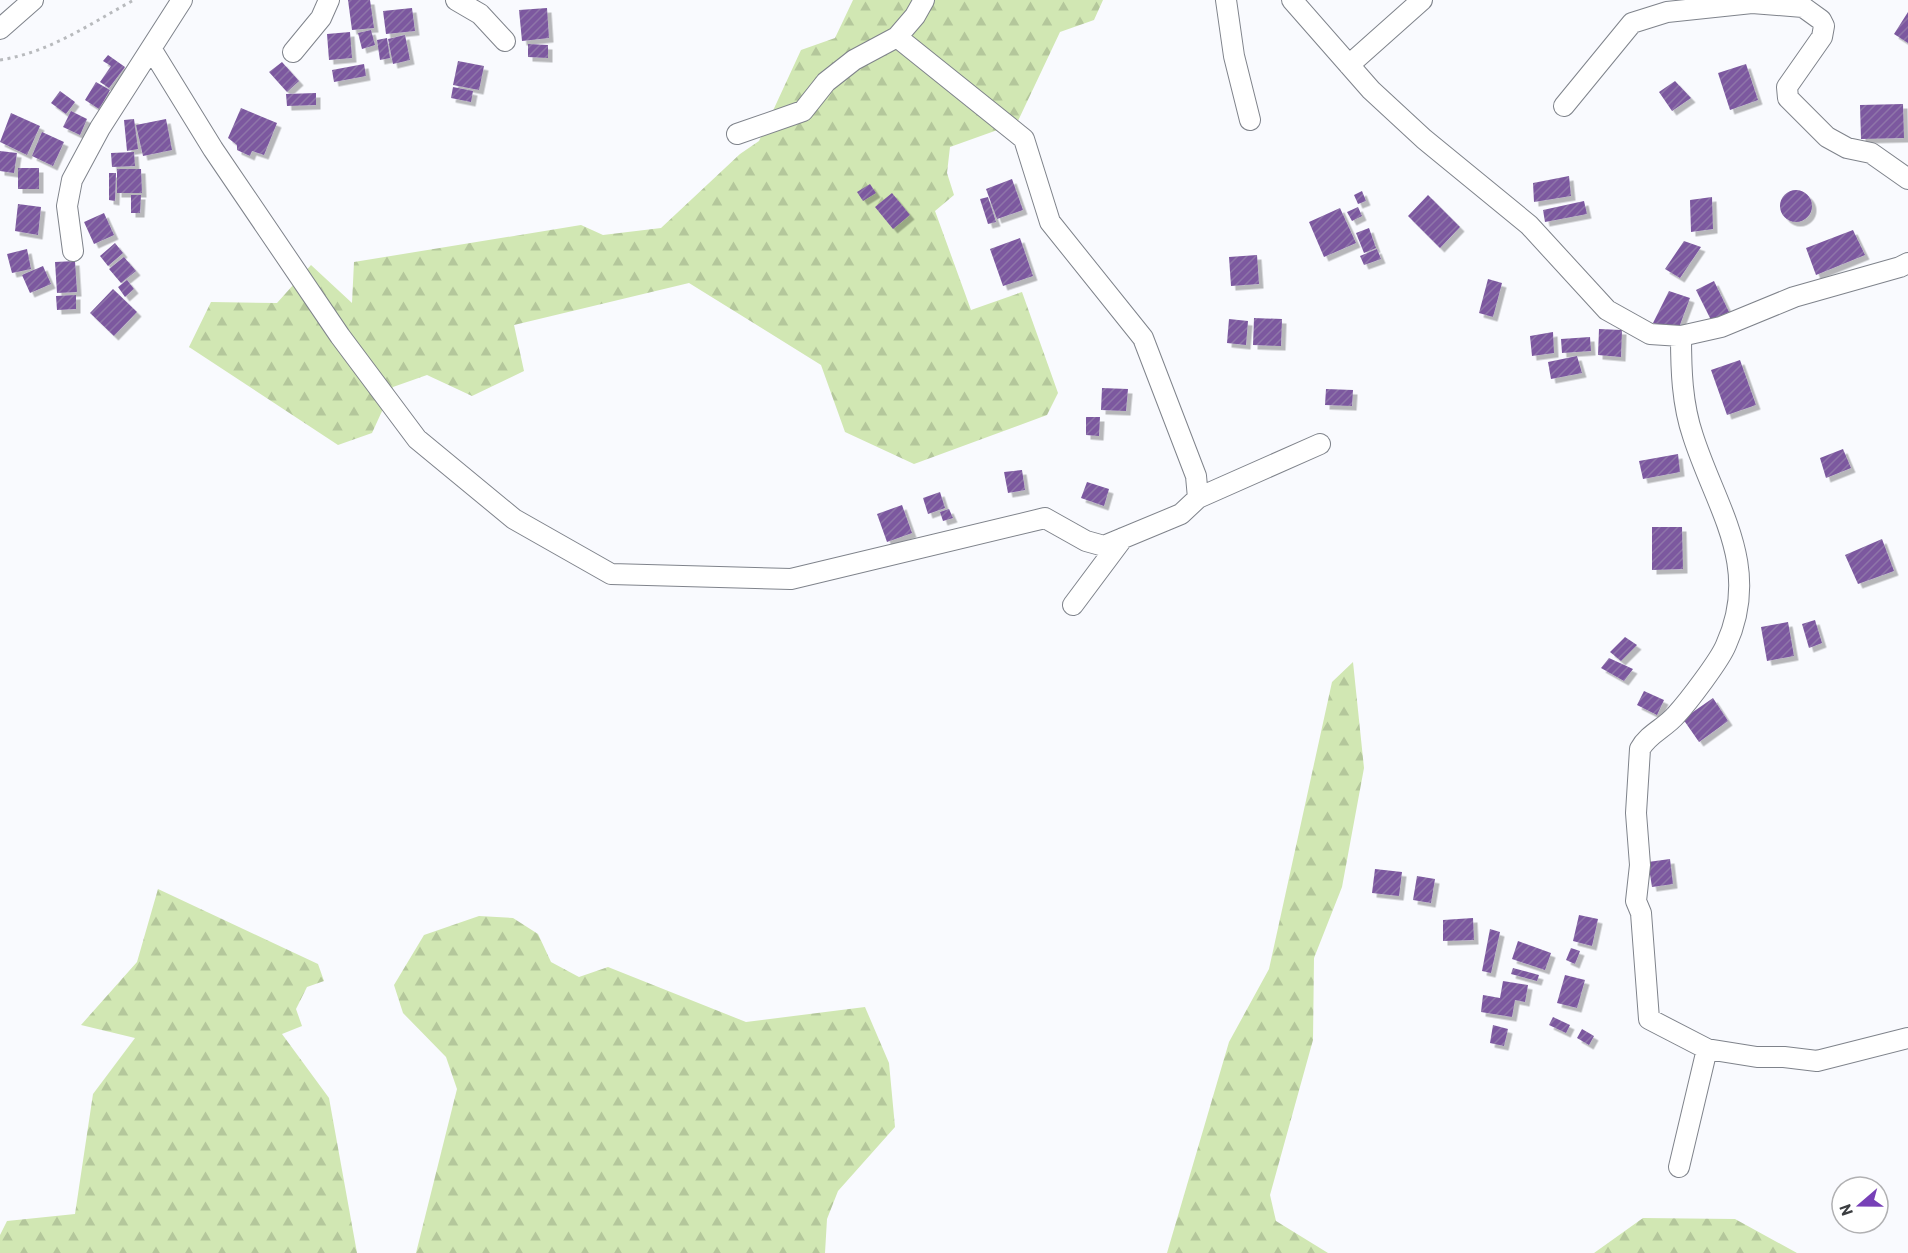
<svg xmlns="http://www.w3.org/2000/svg" width="1908" height="1253" font-family="Barlow,sans-serif">
	<style>
		.forest { fill: url(#forest-firs) }
		.building { fill: url(#building-hatch); filter: url(#shadow) }
		.lines { fill: none; stroke-linecap: round; stroke-linejoin: round }
		.minor-casing { stroke: #7f838b; stroke-width: 22 }
		.path { stroke: #b8babd; stroke-width: 3; stroke-dasharray: 3 4.5; stroke-linecap: butt }
		.minor { stroke: #fff; stroke-width: 20 }
	</style>
	<defs>
		<pattern id="forest-firs" width="22" height="20" patternUnits="userSpaceOnUse" patternTransform="scale(1.5)"><rect width="22" height="20" fill="#d1e7b3"/><path d="M5 1l3.5 6h-7zM16 11l3.5 6h-7z" fill="#b4c79b"/></pattern>
		<pattern id="building-hatch" width="6" height="6" patternUnits="userSpaceOnUse" patternTransform="scale(1.5)"><rect width="6" height="6" fill="#7c599f"/><path d="M-1 1l2-2M0 6l6-6M5 7l2-2" fill="none" stroke="#8e74a9"/></pattern>
		<filter id="shadow"><feDropShadow dx="4.5" dy="4.5" stdDeviation="0" flood-color="#0004"/></filter>
	</defs>
	<rect width="100%" height="100%" fill="#f9fafe"/>
	<path class="forest" d="M853,0H1103L1094,20L1060,32L1017,123L950,147L947,173L954,195L935,211L971,310L1022,292L1058,393L1047,415L914,464L845,432L821,365L689,283L514,325L524,371L472,396L427,375L393,387L372,433L338,445L189,347L211,302L277,303L311,265L352,303L354,262L581,225L603,235L661,228L740,154L759,141L801,50L835,38Z
		M1353,662L1364,768L1342,887L1314,958L1313,1040L1270,1195L1276,1221L1328,1253H1167L1229,1042L1269,969L1332,682Z
		M158,889L318,964L324,981L307,987L296,1009L302,1026L282,1034L329,1098L357,1253H0V1235L7,1221L75,1214L93,1094L135,1038L81,1025L137,962Z
		M479,916L513,918L538,934L551,962L579,977L608,967L746,1022L865,1007L889,1063L895,1127L838,1191L827,1219L825,1253H416L457,1089L446,1057L403,1013L394,985L424,935Z
		M1643,1218L1735,1219L1797,1253H1594Z"/>
	<path class="building" d="M348,0H370L374,28L352,30Z
		M412,8L415,31L386,34L383,11Z
		M547,8L549,38L522,41L519,10Z
		M1908,12V43L1894,34Z
		M371,30L375,45L362,49L358,33Z
		M350,32L352,58L329,60L327,34Z
		M405,35L410,60L393,64L388,39Z
		M387,38L390,58L380,60L377,40Z
		M528,44L548,45V58L528,57Z
		M108,55L125,67L109,88L100,82L111,66L103,61Z
		M458,61L484,66L479,90L453,85Z
		M282,62L299,81L287,92L269,72Z
		M364,64L366,76L334,82L332,70Z
		M1746,64L1758,100L1730,110L1718,73Z
		M1675,81L1691,98L1672,111L1659,92Z
		M96,82L110,90L99,109L85,100Z
		M453,87L473,91L471,102L451,98Z
		M60,91L75,102L66,114L51,103Z
		M316,93V105L287,106L286,94Z
		M1903,104L1904,138L1861,139L1860,105Z
		M241,108L277,123L264,155L252,151L250,156L237,150V145L228,138Z
		M71,111L87,119L80,135L63,127Z
		M11,113L40,126L27,155L0,142Z
		M134,119L138,149L127,151L124,120Z
		M166,119L172,150L143,156L136,125Z
		M42,132L64,142L53,166L32,156Z
		M0,151L17,153L14,173L0,171Z
		M134,152L135,166L112,167L111,153Z
		M18,168H39V189H18Z
		M117,169H141L142,193H117Z
		M109,173H116L115,201L109,200Z
		M1569,176L1571,196L1534,202L1533,183Z
		M1012,179L1023,210L997,219L986,189Z
		M870,184L876,193L863,201L857,192Z
		M1780 206a16 16 0 1 1 32 0a16 16 0 1 1-32 0Z
		M1362,191L1366,201L1358,204L1354,195Z
		M892,193L910,215L893,229L875,207Z
		M131,195H141L140,213H131Z
		M1428,195L1460,227L1440,248L1408,216Z
		M988,197L996,222L988,224L980,199Z
		M1712,197L1713,229L1691,232L1690,200Z
		M1584,201L1587,214L1545,222L1543,210Z
		M18,204L41,207L38,235L15,231Z
		M1358,207L1362,216L1352,221L1347,212Z
		M1340,208L1356,243L1324,257L1309,222Z
		M104,213L114,235L94,244L84,222Z
		M1369,228L1376,248L1364,253L1356,233Z
		M1853,230L1865,255L1816,275L1806,248Z
		M1020,238L1033,276L1003,286L990,249Z
		M1684,241L1701,247L1680,278L1665,269Z
		M115,243L123,253L108,266L100,256Z
		M27,249L31,269L12,273L7,254Z
		M1377,249L1381,259L1364,265L1360,256Z
		M1257,255L1259,284L1231,286L1229,257Z
		M124,257L136,271L121,283L109,269Z
		M75,261L77,292L57,293L55,262Z
		M43,266L51,284L30,293L22,275Z
		M1488,279L1502,283L1493,317L1479,313Z
		M127,280L134,289L125,297L118,287Z
		M1714,281L1729,312L1711,320L1696,290Z
		M113,289L137,312L114,336L90,313Z
		M1669,291L1690,298L1678,330L1653,323Z
		M76,295V309L57,310L56,296Z
		M1254,318L1282,319L1281,346L1253,345Z
		M1229,319L1248,321L1246,345L1227,343Z
		M1599,329L1622,330L1621,357L1598,355Z
		M1553,332L1554,353L1532,356L1530,336Z
		M1590,337L1591,351L1562,353L1561,339Z
		M1577,356L1582,373L1551,379L1548,362Z
		M1740,360L1756,405L1727,415L1711,370Z
		M1102,388L1128,389L1126,411L1101,410Z
		M1326,389L1353,390L1352,406L1325,405Z
		M1086,417H1100L1099,436L1086,435Z
		M1843,449L1851,468L1826,478L1820,458Z
		M1678,454L1680,472L1643,479L1639,461Z
		M1022,470L1025,490L1008,493L1004,472Z
		M1087,482L1109,489L1104,506L1081,498Z
		M940,492L945,508L928,514L923,498Z
		M902,505L912,533L887,542L877,514Z
		M949,509L953,518L943,521L940,512Z
		M1652,527H1682L1683,569L1652,570Z
		M1882,539L1894,571L1858,584L1845,555Z
		M1815,620L1822,643L1809,648L1802,624Z
		M1788,622L1794,656L1767,661L1761,627Z
		M1625,637L1637,645L1621,661L1610,652Z
		M1609,658L1633,669L1624,681L1601,668Z
		M1644,691L1664,700L1657,715L1637,705Z
		M1713,698L1728,721L1699,742L1683,719Z
		M1670,859L1673,884L1652,887L1648,862Z
		M1375,869L1402,872L1399,896L1372,893Z
		M1417,876L1435,879L1431,903L1413,900Z
		M1579,915L1598,919L1592,946L1573,941Z
		M1473,918L1474,940L1443,941V920Z
		M1490,929L1500,932L1491,973L1482,971Z
		M1518,941L1551,953L1545,970L1512,959Z
		M1571,948L1580,951L1575,964L1566,960Z
		M1513,968L1539,975L1537,981L1511,974Z
		M1565,975L1585,980L1577,1008L1557,1003Z
		M1503,981L1528,985L1525,1002L1515,1000L1512,1017L1481,1012L1483,995L1500,998Z
		M1553,1017L1570,1025L1566,1033L1549,1025Z
		M1493,1025L1508,1029L1504,1046L1490,1043Z
		M1582,1029L1594,1036L1589,1045L1577,1038Z"/>
	<g class="lines">
		<g class="minor-casing">
			<path id="minor" d="M456,0L480,14L505,41
				M1226,0L1234,56L1250,120
				M1292,0L1371,90L1424,139L1529,225L1607,310L1650,334L1681,336L1721,327L1794,297L1900,267L1908,263
				M0,29L33,0
				M152,50L213,149L340,336L417,439L514,519L611,574L791,579L1045,518L1086,541L1104,546L1181,514L1198,498L1196,476L1143,338L1050,222L1024,139L897,37
				M293,52L321,18L329,0
				M1349,65L1422,0
				M1564,106L1632,23L1667,12L1752,3L1803,7L1821,20L1824,26L1822,37L1787,87L1788,98L1827,137L1847,148L1871,153L1908,179
				M737,134L803,111L826,82L854,60L897,37L915,16L924,0
				M73,251L67,206L72,180L100,128L182,0
				M1681,336C1681,369 1682,404 1693,436C1716,508 1762,566 1726,645C1720,660 1688,702 1676,715C1665,728 1648,734 1640,749L1636,813L1640,865L1636,901L1641,913L1649,1019L1707,1049L1757,1057H1784L1817,1061L1908,1038
				M1198,498L1320,444
				M1073,605L1123,538
				M1679,1167L1707,1049"/>
		</g>
		<path class="path" d="M0,60C51,52 89,24 134,0"/>
		<use href="#minor" class="minor"/>
	</g>
	<g transform="translate(1860 1205) rotate(250)"><circle r="28" fill="#ffffff" stroke="#b1b1b3" stroke-width="1.5"/>
	<path d="M0-4.5L10 22L0 15L-10 22Z" fill="#7740b7"/>
	<text y="-9" font-size="16" font-weight="bold" text-anchor="middle" fill="#3b3d40">N</text>
	</g>
</svg>
